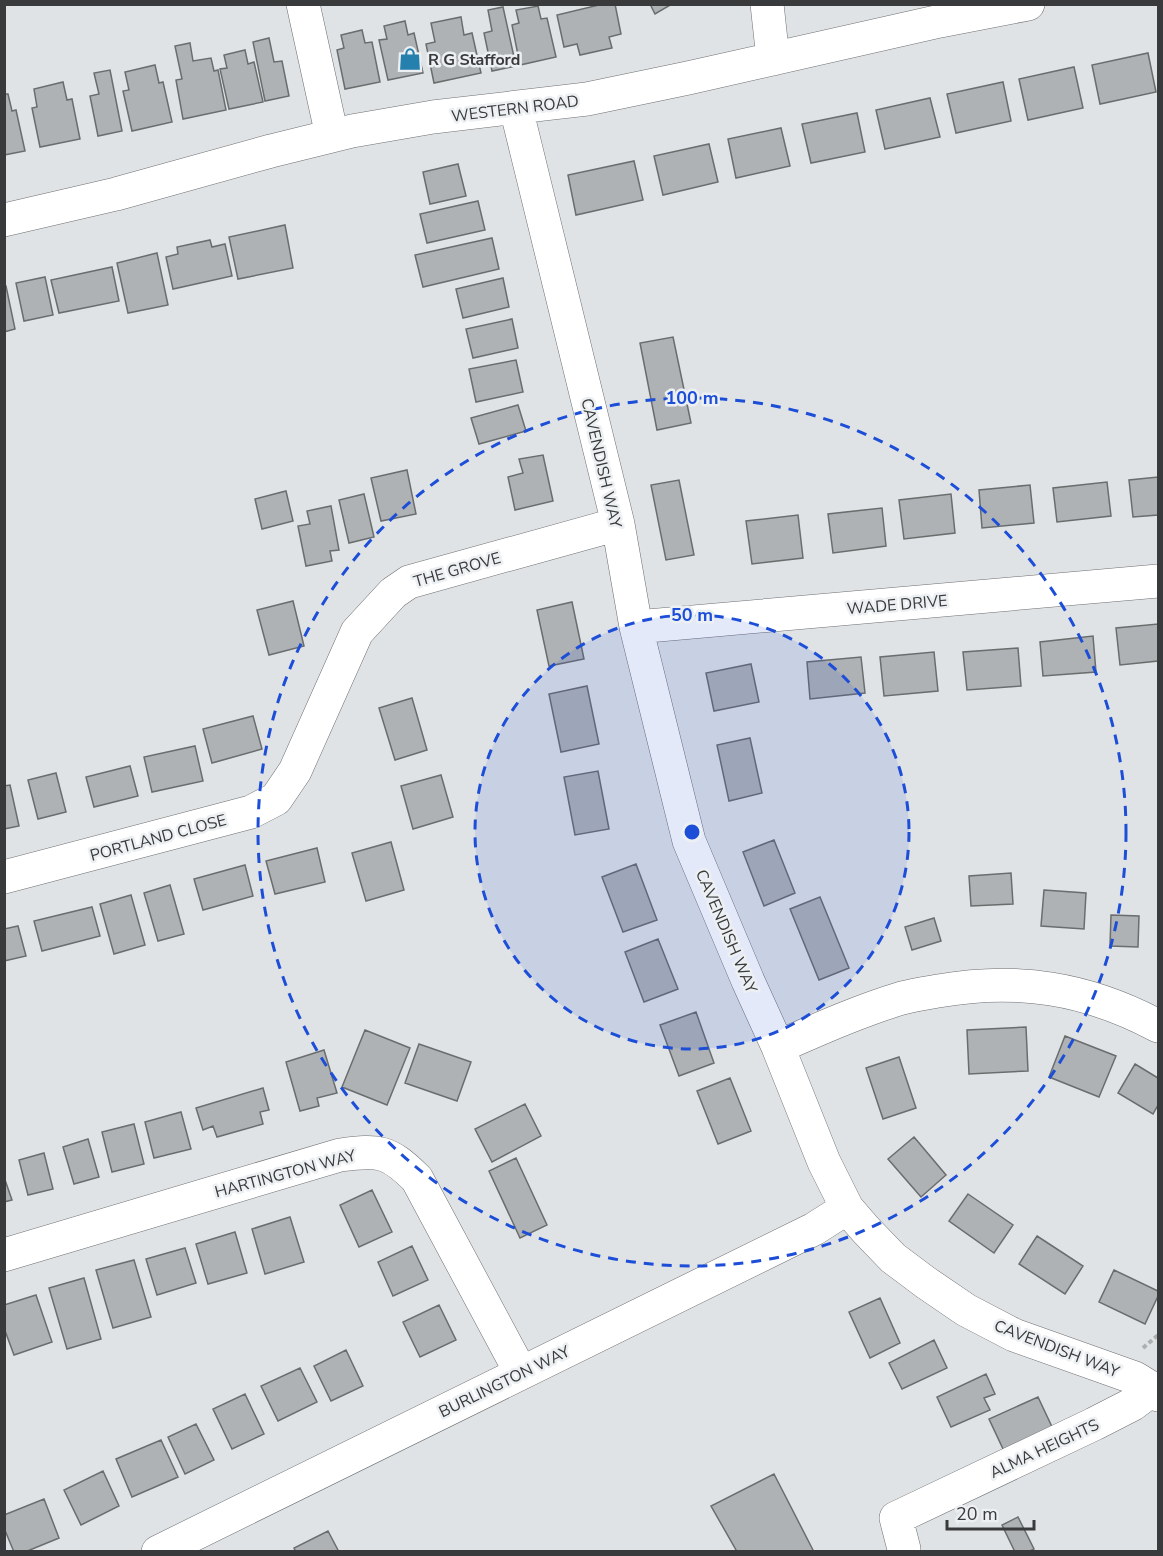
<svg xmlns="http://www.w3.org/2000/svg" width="1163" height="1556" font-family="'Nunito Sans',sans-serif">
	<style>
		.building { fill: #afb2b4; stroke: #6a6d6e; stroke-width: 1.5 }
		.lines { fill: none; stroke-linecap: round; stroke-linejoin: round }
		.minor-casing { stroke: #6d6f71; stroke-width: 34 }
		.path { stroke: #adafb1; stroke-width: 4; stroke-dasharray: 4.5 3; stroke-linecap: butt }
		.minor { stroke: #fff; stroke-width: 33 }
		.ring { fill: none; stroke: #1d4ed8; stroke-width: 3; stroke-dasharray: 10 8 }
		.labels { text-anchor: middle; stroke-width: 5; stroke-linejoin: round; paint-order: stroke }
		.poi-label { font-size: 16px; font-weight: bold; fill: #393a3b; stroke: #edf0f2; text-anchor: start }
		.street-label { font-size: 16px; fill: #393a3b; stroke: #edf0f2 }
		.centre { fill: #1d4ed8; stroke: #edf0f2; stroke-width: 3 }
		.ring-label { font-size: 18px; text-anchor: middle; font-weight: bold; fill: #1d4ed8; stroke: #edf0f2; stroke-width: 5; stroke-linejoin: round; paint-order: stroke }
	</style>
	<rect width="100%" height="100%" fill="#e0e3e5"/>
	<path class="building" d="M603,4H615L621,34L609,37L612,48L580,55L577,44L564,47L557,15Z
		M650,4H672L655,14Z
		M538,6L541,19L547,18L556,57L520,65L512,25L519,23L516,10Z
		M503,7L516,66L492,71L484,33L492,31L488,10Z
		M461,17L464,35L472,33L481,73L434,83L426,44L435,42L431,23Z
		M405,21L408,35L414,33L423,73L388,80L379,40L387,39L384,26Z
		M362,30L365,43L372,42L380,82L345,89L337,50L344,48L341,35Z
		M269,38L274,62L282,61L289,96L265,101L253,42Z
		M190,43L193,61L211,58L214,71L218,70L226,110L183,119L176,80L182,79L175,46Z
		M245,50L248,64L254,62L263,102L229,109L220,69L227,68L224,55Z
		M1148,53L1156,92L1100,104L1092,65Z
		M155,65L159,83L163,82L172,122L132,131L123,91L129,90L125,72Z
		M1074,67L1083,108L1028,120L1019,79Z
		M110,70L122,131L98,136L90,96L99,94L94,73Z
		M63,82L67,100L72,99L80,139L40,147L32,108L37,107L34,89Z
		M1003,82L1011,121L956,133L947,94Z
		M4,94H8L12,111L16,110L25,151L4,155Z
		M930,98L940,137L885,149L876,110Z
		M857,113L865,152L811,163L802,124Z
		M781,128L790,166L736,178L728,139Z
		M709,144L718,182L663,195L654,156Z
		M634,161L643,200L576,215L568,175Z
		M458,164L466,196L430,204L423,172Z
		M478,201L485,230L427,243L420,214Z
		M285,225L293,268L238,279L229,237Z
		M492,238L499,269L423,287L415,255Z
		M210,240L212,247L225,244L232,276L173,289L166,257L178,254L177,247Z
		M157,253L168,305L128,313L117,263Z
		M112,267L119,301L59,313L51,280Z
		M45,277L53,315L24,321L16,283Z
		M503,278L509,307L463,318L456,289Z
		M4,286H6L15,329L4,332Z
		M512,319L518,348L473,358L466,329Z
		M673,337L691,423L657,430L640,343Z
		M516,360L523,392L476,402L469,369Z
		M518,405L526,431L479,444L471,418Z
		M543,455L553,501L515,510L508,477L523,473L519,459Z
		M407,470L416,514L381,521L371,478Z
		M1158,477V515L1133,517L1129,480Z
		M679,480L694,555L666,560L651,485Z
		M1107,482L1111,516L1057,522L1053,488Z
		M1030,485L1034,523L982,528L979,490Z
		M286,491L293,521L262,529L255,499Z
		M364,494L374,537L349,543L339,500Z
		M951,494L955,533L904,539L899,500Z
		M331,506L339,550L330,551L332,561L306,566L298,526L310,524L307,511Z
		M882,508L886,546L833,553L828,514Z
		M798,515L803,558L752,564L746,521Z
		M293,601L304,646L269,655L257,610Z
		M572,602L584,659L549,666L537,610Z
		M1158,624V661L1120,665L1116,628Z
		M1093,636L1096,672L1043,676L1040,642Z
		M1018,648L1021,686L967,690L963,652Z
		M934,652L938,691L884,696L880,657Z
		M861,657L865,693L810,699L807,662Z
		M751,664L759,702L714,711L706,673Z
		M587,686L599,744L561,752L549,694Z
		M412,698L427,750L395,760L379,708Z
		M253,716L262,749L212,763L203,729Z
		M750,738L762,793L729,801L717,745Z
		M195,746L203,781L152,792L144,757Z
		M130,766L138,796L94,807L86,777Z
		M598,771L609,829L575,835L564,777Z
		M56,773L66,812L38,819L28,780Z
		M441,775L453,817L413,829L401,786Z
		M10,785L19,826L4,829V786Z
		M774,840L795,893L764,906L743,852Z
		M391,842L404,890L366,901L352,853Z
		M317,848L325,882L275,894L266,861Z
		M636,864L657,920L623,932L602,877Z
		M245,865L253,896L203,910L194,879Z
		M1011,873L1013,904L971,906L969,876Z
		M170,885L184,934L158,941L144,893Z
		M1044,890L1086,893L1084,929L1041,926Z
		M131,895L145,945L114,954L100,904Z
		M820,897L849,968L819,980L790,909Z
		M92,907L100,936L42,951L34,921Z
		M1111,915L1139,916L1138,947L1110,946Z
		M934,918L941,941L912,950L905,927Z
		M18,926L26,956L4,961V929Z
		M658,939L678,989L644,1002L625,952Z
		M696,1012L714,1063L679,1076L660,1025Z
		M1026,1027L1028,1071L969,1074L967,1030Z
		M365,1030L410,1048L387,1105L342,1087Z
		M1065,1036L1116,1056L1099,1097L1049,1077Z
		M419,1044L471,1062L457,1101L405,1083Z
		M324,1050L337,1093L317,1098L319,1106L300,1111L286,1062Z
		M899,1057L916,1108L883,1119L866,1068Z
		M1135,1064L1158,1078V1105L1153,1114L1118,1093Z
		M730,1078L751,1131L718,1144L697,1091Z
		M263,1088L269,1110L260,1112L263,1124L217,1137L213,1126L203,1130L196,1108Z
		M525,1104L541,1136L492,1162L475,1129Z
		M181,1112L191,1149L154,1158L145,1122Z
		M134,1124L144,1164L112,1172L102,1132Z
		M914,1137L946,1175L921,1197L888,1159Z
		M88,1139L99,1177L74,1184L63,1147Z
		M44,1153L53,1189L28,1195L19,1160Z
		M516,1158L547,1225L520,1238L489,1171Z
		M4,1177L12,1200L4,1202Z
		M372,1190L392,1232L359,1247L340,1205Z
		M968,1194L1013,1225L994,1253L949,1221Z
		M290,1217L304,1262L265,1274L252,1229Z
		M235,1232L247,1273L208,1284L196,1244Z
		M1037,1236L1083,1266L1065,1294L1019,1264Z
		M412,1246L428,1280L393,1296L378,1262Z
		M185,1248L196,1283L157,1295L146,1259Z
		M134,1260L151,1317L113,1328L96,1270Z
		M1114,1270L1158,1291V1296L1145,1324L1099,1302Z
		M84,1278L101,1339L67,1349L49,1288Z
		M36,1295L52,1342L14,1355L4,1328V1305Z
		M880,1298L900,1343L870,1358L849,1312Z
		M439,1305L456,1340L420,1357L403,1322Z
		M934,1340L947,1368L902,1389L889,1363Z
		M346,1350L363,1386L331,1401L314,1366Z
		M300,1368L317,1402L278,1421L261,1386Z
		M986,1374L995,1394L984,1398L990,1410L951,1427L937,1397Z
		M245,1394L264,1434L232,1449L213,1409Z
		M1038,1397L1053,1429L1004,1451L989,1419Z
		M196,1424L214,1460L185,1474L168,1437Z
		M161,1440L178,1477L132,1497L116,1459Z
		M103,1471L119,1506L81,1525L64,1490Z
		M774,1474L814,1552H732L736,1550L711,1506Z
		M44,1499L59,1538L25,1552H14L4,1528V1515Z
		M1018,1517L1034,1549L1028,1552H1015L1002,1525Z
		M328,1531L339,1552H296L294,1548Z"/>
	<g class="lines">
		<g class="minor-casing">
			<path id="minor" d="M303,4L332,136
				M767,4L773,59
				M516,108L618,524L636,627L689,841L748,981L778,1047L824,1162L847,1208L866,1230L893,1258L925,1282L966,1310L1014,1335L1135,1378L1153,1389L1158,1395
				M4,220L116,194L271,151L352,131L433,117L587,99L688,78L940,21L1028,4
				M636,627L1158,581
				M4,877L251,812L276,799L295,771L357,632L393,593L409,582L618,524
				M778,1047C819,1029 859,1011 902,998C913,995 926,993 938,991C1017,977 1087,988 1158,1026
				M4,1255L340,1155C379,1150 388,1150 417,1179L521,1373
				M904,1549L896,1518L1094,1424L1133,1404L1153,1389
				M158,1552L814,1229L847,1208"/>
		</g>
		<path class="path" d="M1143,1348L1158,1335"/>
		<use href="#minor" class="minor"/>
	</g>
	<circle cx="692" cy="832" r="217" fill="#1d4ed8" fill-opacity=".12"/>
	<g class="ring">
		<circle cx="692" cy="832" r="217"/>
		<circle cx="692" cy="832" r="434"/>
	</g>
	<defs>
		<g id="shop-bare" transform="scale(1.8)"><path d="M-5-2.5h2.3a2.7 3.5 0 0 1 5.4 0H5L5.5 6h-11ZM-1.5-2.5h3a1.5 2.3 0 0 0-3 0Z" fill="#2680ae" stroke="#edf0f2" stroke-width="2.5" paint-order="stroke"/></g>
	</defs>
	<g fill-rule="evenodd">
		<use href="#shop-bare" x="410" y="59"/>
	</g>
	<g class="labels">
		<g class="poi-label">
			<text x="428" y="65">R G Stafford</text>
		</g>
		<g class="street-label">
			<text transform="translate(515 108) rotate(-7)" y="6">WESTERN ROAD</text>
			<text transform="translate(602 463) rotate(77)" y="6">CAVENDISH WAY</text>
			<text transform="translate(457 569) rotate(-16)" y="6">THE GROVE</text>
			<text transform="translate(897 604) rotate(-5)" y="6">WADE DRIVE</text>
			<text transform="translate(158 837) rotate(-15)" y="6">PORTLAND CLOSE</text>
			<text transform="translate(727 931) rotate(67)" y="6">CAVENDISH WAY</text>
			<text transform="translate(285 1173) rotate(-15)" y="6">HARTINGTON WAY</text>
			<text transform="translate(1057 1348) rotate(21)" y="6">CAVENDISH WAY</text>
			<text transform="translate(504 1381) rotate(-26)" y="6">BURLINGTON WAY</text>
			<text transform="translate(1044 1448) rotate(-25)" y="6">ALMA HEIGHTS</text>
		</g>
	</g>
	<circle cx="692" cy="832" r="9" class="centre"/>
	<g class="ring-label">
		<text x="692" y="404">100 m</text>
		<text x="692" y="621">50 m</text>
	</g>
	<rect width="1163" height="1556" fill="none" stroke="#393a3b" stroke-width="12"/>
	<path d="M947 1520v9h87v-9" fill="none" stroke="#393a3b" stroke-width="3"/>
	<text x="956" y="1520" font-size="18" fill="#393a3b" stroke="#edf0f2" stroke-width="4.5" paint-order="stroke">20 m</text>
</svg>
